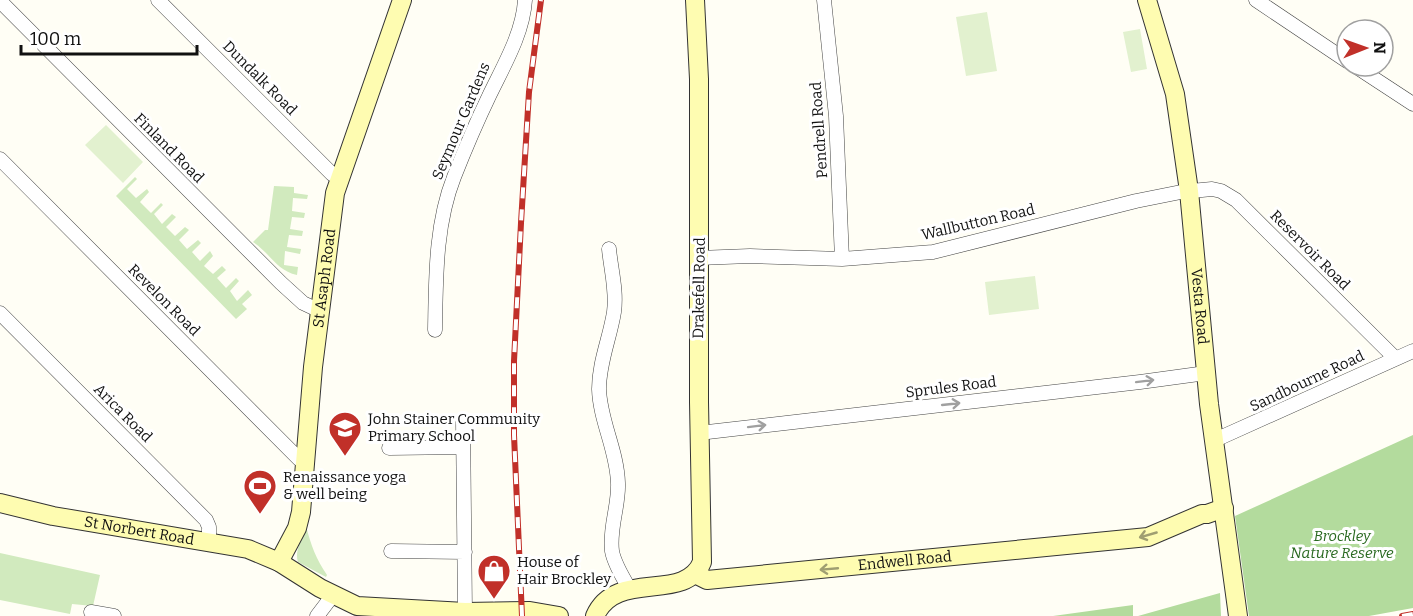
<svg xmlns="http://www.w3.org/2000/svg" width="1413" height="616" font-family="Bitter,serif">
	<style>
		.green { fill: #d1eabe }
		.forest { fill: #b3db9d }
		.pitch { fill: #e2f1cf }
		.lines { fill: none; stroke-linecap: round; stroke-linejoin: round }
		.street-casing { stroke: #444; stroke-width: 15 }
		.secondary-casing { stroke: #333; stroke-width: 20 }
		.street { stroke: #fff; stroke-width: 14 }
		.secondary { stroke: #fefcb1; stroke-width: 18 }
		.rail-casing { stroke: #c13029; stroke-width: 6 }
		.rail { stroke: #fff; stroke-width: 4; stroke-dasharray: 11; stroke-linecap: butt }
		.oneway { stroke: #a0a0a0 }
		.oneway2 { stroke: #9f9e71 }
		.labels { text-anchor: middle; stroke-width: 6; stroke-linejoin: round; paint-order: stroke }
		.street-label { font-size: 15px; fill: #111; stroke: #fff }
		.poi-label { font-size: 15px; fill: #111; stroke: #fff; text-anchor: start }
		.park-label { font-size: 15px; font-style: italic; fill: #296920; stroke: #fff }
	</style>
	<rect width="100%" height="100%" fill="#fffef5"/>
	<path class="green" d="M135,177L137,179L127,189L136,198L147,189L149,192L140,202L151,213L161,203L163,205L154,214L162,224L172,214L176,217L166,227L175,236L185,227L189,230L179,240L187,249L198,240L201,243L192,252L200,261L210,251L213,256L204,266L213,274L222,266L226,270L217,278L226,288L236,278L239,281L230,291L237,301L248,290L252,295L242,304L247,309L236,319L116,196Z
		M274,186L294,187V193L308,195L307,199L293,198L292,211L305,213L304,218L292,217L290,229L303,231L302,236L289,235L287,247L301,249L300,254L285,251L284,265L298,267L297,275C277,271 270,253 253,242L265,230H268Z
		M306,526C311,545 316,559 327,575L326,577L298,562C294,550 303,538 306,526Z
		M0,553L100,575L93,606L72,604L70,614L0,600Z"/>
	<path class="forest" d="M1413,435V608L1369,616H1249L1235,516Z
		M1220,593L1221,616H1138Z
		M1133,605V616H1053Z"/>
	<path class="pitch" d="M987,12L997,71L966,76L956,17Z
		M1140,29L1147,69L1131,72L1123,32Z
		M106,125L143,162L123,183L85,145Z
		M1035,276L1039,309L989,315L985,282Z"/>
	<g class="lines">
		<g class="street-casing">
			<path id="street" d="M158,0L332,174L339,178
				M824,0L836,116L842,259
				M1256,0L1347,61
				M0,1L281,283L303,303L320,311
				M1355,66L1413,104
				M0,159L299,459H306
				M609,249C611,270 617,291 614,312C610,338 599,362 599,389C600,421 617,450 618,483C619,506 609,528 612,551C614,563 623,578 629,588
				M698,258L750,256L842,259L933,252L1136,201L1181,192L1212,189L1221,191L1236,200L1395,358
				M0,313L206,520L209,527V541
				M435,330C436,280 435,225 454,177C465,149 477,121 490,94C504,65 523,33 525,0
				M463,420L465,612
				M699,433L1140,382L1206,373
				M1215,440L1413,351
				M389,448L463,447
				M391,551L465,552
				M91,612L114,616
				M317,616L333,595"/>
		</g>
		<g class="secondary-casing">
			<g id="secondary">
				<path id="s1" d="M1147,0L1175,94L1189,191L1209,404L1238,616"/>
				<path id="s2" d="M0,503L53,516L248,549L279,562L320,588L357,606L465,612L530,611L559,616"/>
				<path id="s3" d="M279,562L297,528L301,512L313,367L335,193L402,0"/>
				<path id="s4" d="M695,574L707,580L1148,537L1202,514H1207L1224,508"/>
				<path d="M595,616C616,568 685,604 702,562L699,402V79L695,0"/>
			</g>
		</g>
		<use href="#street" class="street"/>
		<use href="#secondary" class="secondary"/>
		<g class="rail-casing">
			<path id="rail" d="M522,616L514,435V361L521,223L529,92L541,0
				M1402,616L1413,614"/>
		</g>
		<use href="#rail" class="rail"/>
	</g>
	<defs><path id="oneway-shaft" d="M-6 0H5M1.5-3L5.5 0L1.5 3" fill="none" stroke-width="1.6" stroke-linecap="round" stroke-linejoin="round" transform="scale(1.5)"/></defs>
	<g class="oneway">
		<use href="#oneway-shaft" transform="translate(1145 381) rotate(-7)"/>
		<use href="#oneway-shaft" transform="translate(951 404) rotate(-6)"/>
		<use href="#oneway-shaft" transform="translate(757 426) rotate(-7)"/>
	</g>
	<g class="oneway2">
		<use href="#oneway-shaft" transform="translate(1148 535) rotate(164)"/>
		<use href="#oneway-shaft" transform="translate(829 569) rotate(175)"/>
	</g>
	<defs>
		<g id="school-pin" transform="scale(1.725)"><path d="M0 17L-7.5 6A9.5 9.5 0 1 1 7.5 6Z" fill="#c13029" stroke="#fff"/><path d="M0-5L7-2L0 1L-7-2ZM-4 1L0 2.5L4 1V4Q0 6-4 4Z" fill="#fff"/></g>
		<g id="stadium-pin" transform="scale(1.725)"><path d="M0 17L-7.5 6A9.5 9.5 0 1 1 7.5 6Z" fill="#c13029" stroke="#fff"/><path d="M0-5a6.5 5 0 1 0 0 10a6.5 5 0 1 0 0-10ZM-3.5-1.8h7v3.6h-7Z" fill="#fff"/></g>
		<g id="shop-pin" transform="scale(1.725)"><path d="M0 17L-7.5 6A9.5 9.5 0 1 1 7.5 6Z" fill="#c13029" stroke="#fff"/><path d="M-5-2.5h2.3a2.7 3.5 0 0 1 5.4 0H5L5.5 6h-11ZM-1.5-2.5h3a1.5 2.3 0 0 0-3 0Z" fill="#fff"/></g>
	</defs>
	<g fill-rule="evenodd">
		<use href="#school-pin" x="345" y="428"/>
		<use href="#stadium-pin" x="260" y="486"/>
		<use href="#shop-pin" x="494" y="571"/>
	</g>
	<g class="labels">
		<g class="street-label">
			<text transform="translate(260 78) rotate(45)" y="5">Dundalk Road</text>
			<text transform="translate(461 121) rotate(-67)" y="5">Seymour Gardens</text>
			<text transform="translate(819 130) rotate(-94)" y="5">Pendrell Road</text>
			<text transform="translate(169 148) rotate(45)" y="5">Finland Road</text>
			<text transform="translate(978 222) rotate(-13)" y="5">Wallbutton Road</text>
			<text transform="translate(1310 250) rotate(45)" y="5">Reservoir Road</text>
			<text dy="5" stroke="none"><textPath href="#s3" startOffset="290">St Asaph Road</textPath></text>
			<text transform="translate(699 288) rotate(-89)" y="5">Drakefell Road</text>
			<text transform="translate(164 300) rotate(45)" y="5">Revelon Road</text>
			<text dy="5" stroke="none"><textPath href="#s1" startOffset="312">Vesta Road</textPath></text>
			<text transform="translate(1307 381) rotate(-25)" y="5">Sandbourne Road</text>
			<text transform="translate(951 387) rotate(-7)" y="5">Sprules Road</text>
			<text transform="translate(123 413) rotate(45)" y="5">Arica Road</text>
			<text dy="5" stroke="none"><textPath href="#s2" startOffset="142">St Norbert Road</textPath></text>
			<text dy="5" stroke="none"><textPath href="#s4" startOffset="212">Endwell Road</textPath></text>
		</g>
		<g class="poi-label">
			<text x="368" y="424">John Stainer Community<tspan x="368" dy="17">Primary School</tspan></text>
			<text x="283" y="482">Renaissance yoga<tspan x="283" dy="17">&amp; well being</tspan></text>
			<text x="517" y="567">House of<tspan x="517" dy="17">Hair Brockley</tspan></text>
		</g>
		<g class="park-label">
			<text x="1342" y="541">Brockley<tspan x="1342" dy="17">Nature Reserve</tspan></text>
		</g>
	</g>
	<g transform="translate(1365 48) rotate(89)"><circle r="28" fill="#ffffff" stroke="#a0a0a0" stroke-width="1.5"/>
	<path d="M0-4.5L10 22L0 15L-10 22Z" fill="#c13029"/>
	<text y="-9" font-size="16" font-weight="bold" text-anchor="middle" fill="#111111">N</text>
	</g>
	<path d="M21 45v9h176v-9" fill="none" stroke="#111111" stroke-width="3"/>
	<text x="30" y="45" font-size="18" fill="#111111" stroke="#ffffff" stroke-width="4.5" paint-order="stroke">100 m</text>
</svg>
